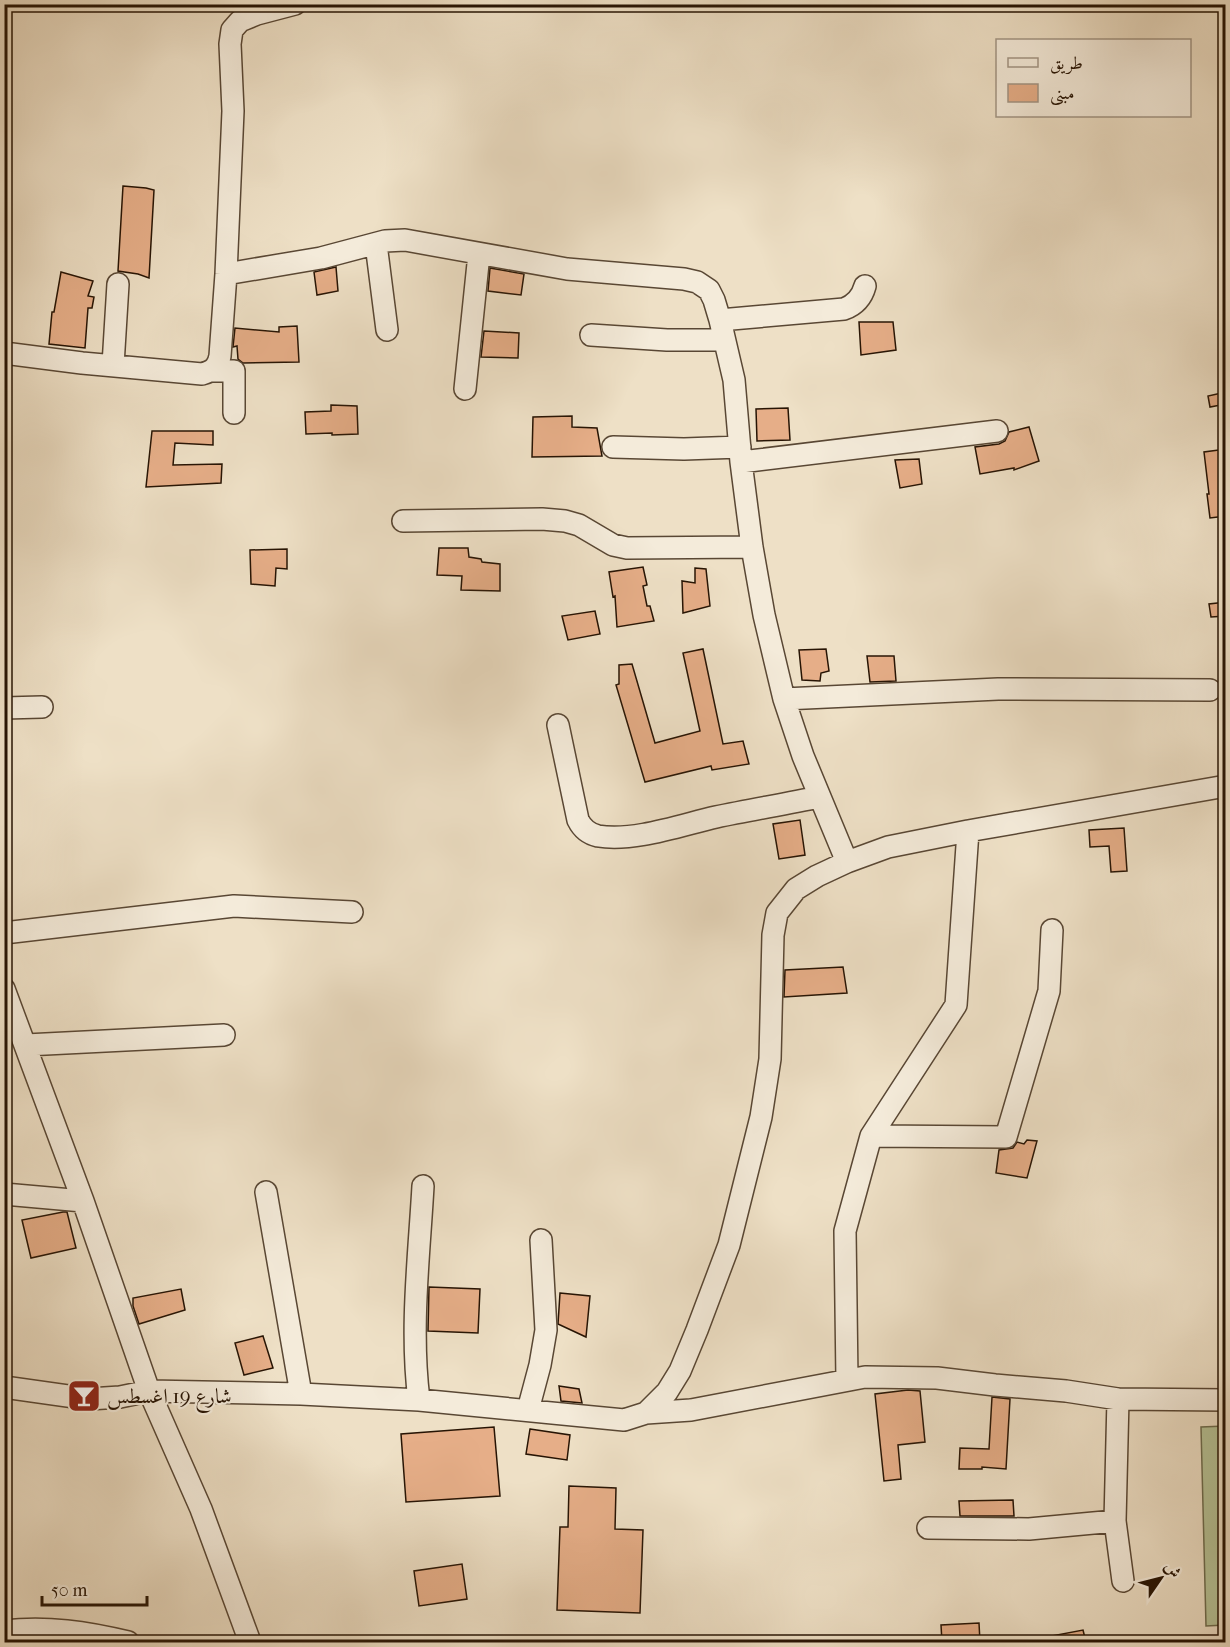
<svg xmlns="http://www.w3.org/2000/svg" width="1230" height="1647" font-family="'IM FELL French Canon',Amiri,serif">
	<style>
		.green { fill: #b6c397; stroke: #6e6c4e; stroke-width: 1.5 }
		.building { fill: #e6ae88; stroke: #271404; stroke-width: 1.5 }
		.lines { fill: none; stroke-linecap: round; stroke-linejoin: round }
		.minor-casing { stroke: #594734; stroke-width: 24 }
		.minor { stroke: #f4ebda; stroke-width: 21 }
		.labels { text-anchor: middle; stroke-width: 4.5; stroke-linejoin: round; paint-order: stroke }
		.poi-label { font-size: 21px; fill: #271404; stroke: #f4ebda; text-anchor: start }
	</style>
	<rect width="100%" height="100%" fill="#eee0c6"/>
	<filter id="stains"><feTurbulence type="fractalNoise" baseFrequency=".00333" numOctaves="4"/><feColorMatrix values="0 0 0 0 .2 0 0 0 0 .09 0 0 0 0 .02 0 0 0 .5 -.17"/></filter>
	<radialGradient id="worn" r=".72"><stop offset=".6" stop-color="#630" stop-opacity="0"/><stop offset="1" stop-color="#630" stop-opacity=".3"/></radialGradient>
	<path class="green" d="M1225,1426V1625L1206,1626L1201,1427Z"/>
	<path class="building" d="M123,186L146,188L154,190L149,278L138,274L118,271Z
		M336,267L338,291L317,295L314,272Z
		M490,268L524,274L521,295L488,291Z
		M61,272L93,281L88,296L94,297L92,308H88L85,348L49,344L52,312H54Z
		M859,322H893L896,350L861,355Z
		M297,326L299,362L243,363L238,359L237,346L233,347L235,328L279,332V327Z
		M484,331L519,333L518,358L481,357Z
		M1226,392V404L1210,407L1208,396Z
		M331,405L357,406L358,434L332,435V433L306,434L305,412L331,411Z
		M788,408L790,440L757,441L756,409Z
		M572,416V427L597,428L602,456L532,457L533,417Z
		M1029,427L1039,461L1014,470V468L980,474L975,447L999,444L1005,441L1009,432Z
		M152,431H213V445L175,443L173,465L222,464L221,483L146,487Z
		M1226,449V516L1210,518L1207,494H1209L1204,452Z
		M919,459L922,484L900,488L895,460Z
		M439,548H468L469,557L481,559L482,562L500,564V591L461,590L462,576L437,575Z
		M287,549V569L276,568L275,586L251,584L250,550Z
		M643,567L647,585L643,586L647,606H650L654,621L617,627L615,596L613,597L609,572Z
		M695,568L706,569L710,606L683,613L682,581L695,583Z
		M1226,602V616L1211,617L1209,604Z
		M595,611L600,634L568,640L562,616Z
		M703,649L723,744L743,741L749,764L712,770L711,766L645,782L616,685L619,684V665L632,664L655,743L700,731L683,653Z
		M826,649L829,671L821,673L820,681L802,680L799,650Z
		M867,656H894L896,681L870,682Z
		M800,820L805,855L779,859L773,824Z
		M1124,828L1127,871L1111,872L1109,846L1090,847L1089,830Z
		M843,967L847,993L784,997L785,970Z
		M1027,1140L1037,1141L1027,1178L996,1173L999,1150L1013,1148L1017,1142L1024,1144Z
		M63,1212H67L76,1248L31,1258L22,1220Z
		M429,1287L480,1289L478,1333L428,1331Z
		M181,1289L185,1310L139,1324L133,1306V1298Z
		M560,1293L590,1296L586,1337L558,1324Z
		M263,1336L273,1368L244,1375L235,1343Z
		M559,1386L579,1389L582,1403L561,1401Z
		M908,1390L920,1391L925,1442L898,1445L901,1479L884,1481L875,1394Z
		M992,1397L1010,1399L1006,1469L982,1467V1469H959L960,1448L989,1449Z
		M494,1427L500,1496L406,1502L401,1434Z
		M530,1429L570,1435L567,1460L526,1454Z
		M569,1486L616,1488L615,1529L643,1530L640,1613L557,1610L560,1527H568Z
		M1013,1500L1014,1516H960L959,1501Z
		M462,1564L467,1599L419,1606L414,1571Z
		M979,1623L980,1642H942L941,1625Z
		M1083,1630L1086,1642H1047L1046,1637Z"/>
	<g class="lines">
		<g class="minor-casing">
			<path id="minor" d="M376,244L387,330
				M226,274L321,258L385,241L405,240L567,269L684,279L697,282L709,290L714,300L720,320L734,380L741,462L752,547L764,615L784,699L803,756L847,862
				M720,320L844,309C855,305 862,297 865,286
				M591,335L667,340H724
				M4,353L82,363L202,374C213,371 218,367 220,356L226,274L233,111L230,44L232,30L240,21L257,14L295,4
				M113,365L118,284
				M213,371H234V413
				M465,389L479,254
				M613,447L684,449L740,447
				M741,462L997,431
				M403,521L542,519L565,521L579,525L613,545L627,548L752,547
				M784,699L998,689L1210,690
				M4,708L42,707
				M558,725L578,820C582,828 589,834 598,836C634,842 681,825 716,817C750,810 785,804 819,797
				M4,933L234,906L352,912
				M4,989L83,1201L149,1391L201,1509L250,1642
				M26,1045L224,1035
				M871,1136L1006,1137L1049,991L1052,930
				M266,1192L301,1394
				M4,1194L83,1201
				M847,1380L845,1231L871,1136L956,1005L968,831
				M4,1387L89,1399L120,1397L149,1391L301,1394L419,1400L624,1420L646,1413L667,1392L680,1371L697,1330L729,1245L761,1117L770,1059L773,935L777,913L796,889L817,876L847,862L888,847L968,831L1226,786
				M1118,1399L1115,1521L1123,1581
				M419,1400C410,1330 419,1257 423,1186
				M528,1410L540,1365L546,1330L541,1240
				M646,1413L691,1410L865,1377L937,1378L995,1385L1066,1391L1118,1399L1226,1400
				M928,1528L1029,1529L1115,1521
				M4,1631C47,1626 87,1632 128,1642"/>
		</g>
		<use href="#minor" class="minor"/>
	</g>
	<defs>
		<g id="bar-square" transform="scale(1.725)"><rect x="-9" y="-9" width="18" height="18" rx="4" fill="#8f2418" stroke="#f4ebda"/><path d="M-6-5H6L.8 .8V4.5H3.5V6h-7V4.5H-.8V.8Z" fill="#fff"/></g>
	</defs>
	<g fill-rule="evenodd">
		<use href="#bar-square" x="84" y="1396"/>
	</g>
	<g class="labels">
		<g class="poi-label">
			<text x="107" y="1403">شارع 19 اغسطس</text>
		</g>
	</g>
	<rect width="1230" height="1647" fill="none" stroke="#eee0c6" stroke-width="24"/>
	<rect x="6" y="6" width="1218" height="1635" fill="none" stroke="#271404" stroke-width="3"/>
	<rect x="12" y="12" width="1206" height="1623" fill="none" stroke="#271404" stroke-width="1.5"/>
	<rect x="996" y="39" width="195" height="78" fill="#f4ebda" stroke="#a29584" stroke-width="1.5"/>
	<rect x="1008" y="58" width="30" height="9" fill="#f4ebda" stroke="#a29584" stroke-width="1.5"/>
	<text x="1050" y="69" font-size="18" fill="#271404">طريق</text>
	<rect x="1008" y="84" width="30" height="18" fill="#e6ae88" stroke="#a29584" stroke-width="1.5"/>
	<text x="1050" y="99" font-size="18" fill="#271404">مبنى</text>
	<g transform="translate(1161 1578) rotate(55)" stroke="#f4ebda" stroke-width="4.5" paint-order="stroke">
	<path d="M0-4.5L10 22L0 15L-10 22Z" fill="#271404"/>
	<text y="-9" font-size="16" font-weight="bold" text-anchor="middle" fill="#271404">ش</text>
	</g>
	<path d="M42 1596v9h105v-9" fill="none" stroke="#271404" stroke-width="3"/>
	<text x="51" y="1596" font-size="18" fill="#271404" stroke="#f4ebda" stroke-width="4.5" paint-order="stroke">50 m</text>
	<rect width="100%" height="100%" filter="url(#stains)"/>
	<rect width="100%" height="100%" fill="url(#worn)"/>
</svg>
